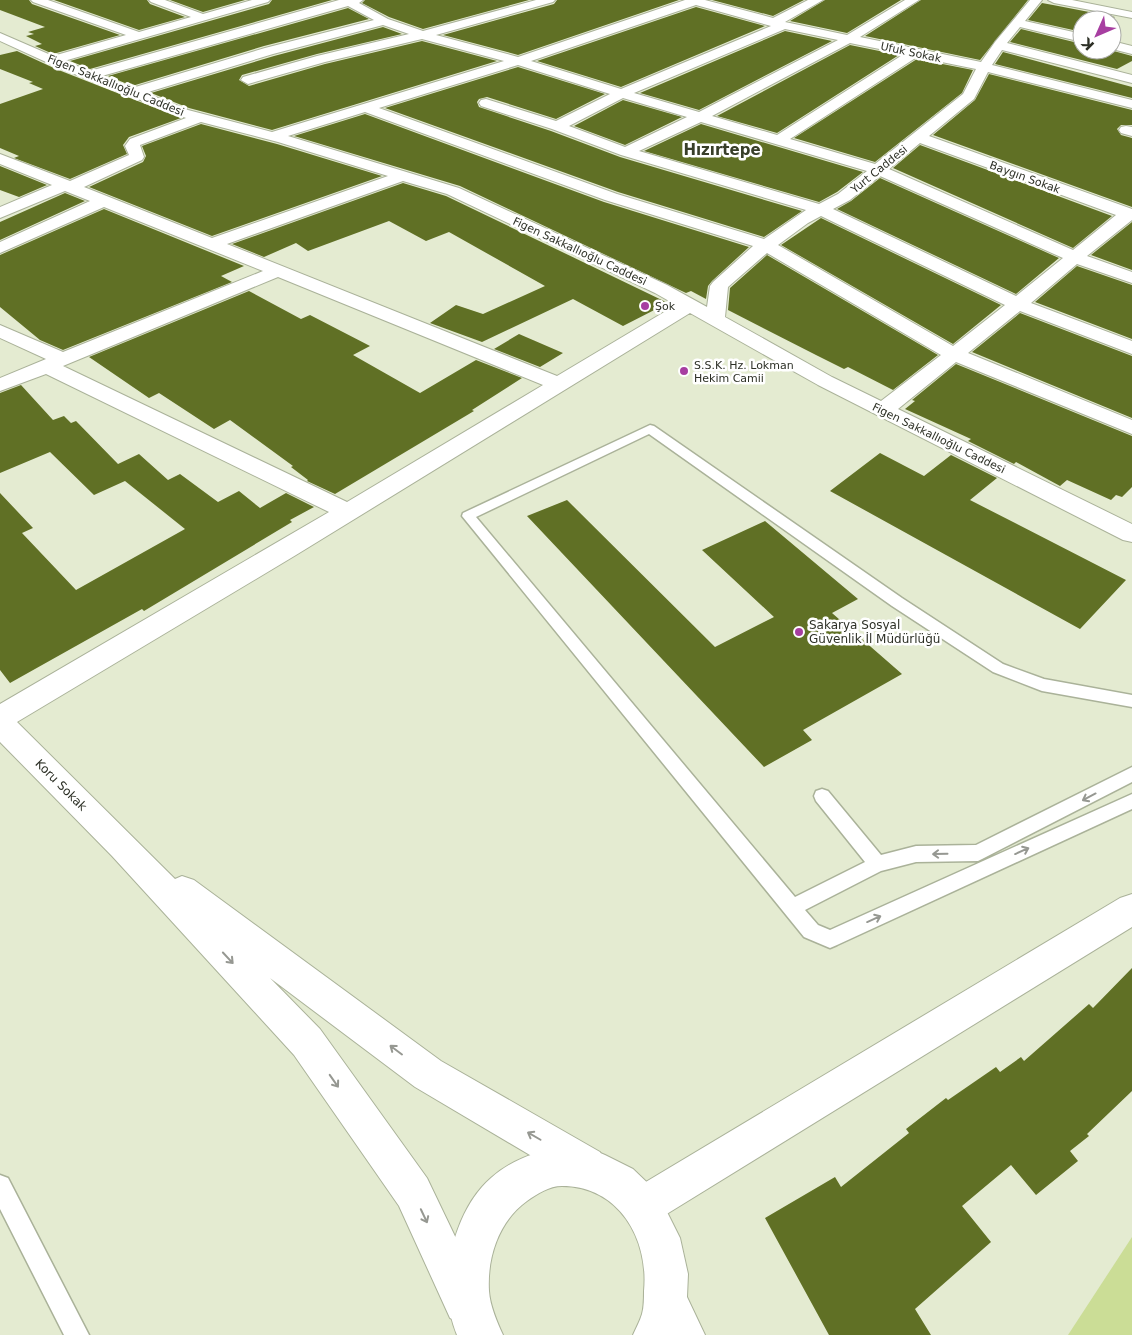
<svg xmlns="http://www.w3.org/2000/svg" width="1132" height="1335" font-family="'DejaVu Sans',sans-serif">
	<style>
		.green { fill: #cbdd96 }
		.building { fill: #607025 }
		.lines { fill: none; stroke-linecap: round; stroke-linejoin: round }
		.lane-casing { stroke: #aab299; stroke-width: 3 }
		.street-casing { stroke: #aab299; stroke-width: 2 }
		.secondary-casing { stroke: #aab299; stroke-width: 2 }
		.lane { fill: #fff; fill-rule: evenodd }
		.street { fill: #fff; fill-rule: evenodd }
		.secondary { fill: #fff; fill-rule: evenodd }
		.oneway { stroke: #969892 }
		.poi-dot { fill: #a73ea1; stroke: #fff; stroke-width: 2 }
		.labels { text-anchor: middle; stroke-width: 5; stroke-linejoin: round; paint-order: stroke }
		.far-street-label { font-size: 11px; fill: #2d3026; stroke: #fff }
		.far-poi-label { font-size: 11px; fill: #2d3026; stroke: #fff; text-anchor: start }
		.poi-label { font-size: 12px; fill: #2d3026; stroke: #fff; text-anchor: start }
		.street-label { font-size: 12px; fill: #2d3026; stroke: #fff }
		.far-district-label { font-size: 15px; font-weight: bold; fill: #383e29; stroke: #fff }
	</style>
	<rect width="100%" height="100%" fill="#e4ebd1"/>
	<path class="green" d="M1132,1237V1335H1068Z"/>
	<path class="building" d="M0,0H29L32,4L120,35L53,54L35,46L42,44L26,36L34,34L28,32L45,27L0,10Z
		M54,0H147L150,4L185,17L139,30Z
		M170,0H245L203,12Z
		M272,0H332L90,69L70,61L269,4Z
		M365,0H529L423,29L389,17L362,3Z
		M557,0H679L518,55L443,35L554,4Z
		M712,0H804L773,16Z
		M825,0H901L847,33L790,21Z
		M921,0H1028L980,60L865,36Z
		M1042,3L1053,5L1115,17L1110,20H1082V32L1028,20Z
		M696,7L765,26L621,87L537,61Z
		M348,8L369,19L264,46L132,86L108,76Z
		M383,27L402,34L317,54L242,75L239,80L249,86L325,64L422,41L497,61L272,130L189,108L151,93L274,56Z
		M1021,29L1082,44V50H1110L1132,56V61L1117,69L1010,42Z
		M785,31L832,41L699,110L640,93Z
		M850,45L899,55L777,133L717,116Z
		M17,51L56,69L181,118L129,137L123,145L127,154L70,179L14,158L19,156L0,148V104L43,89L29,83L33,82L0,69V55Z
		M1003,52L1132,87V98L995,64Z
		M917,59L973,70L962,93L875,162L794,138Z
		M518,67L605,94L556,119L487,97L479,99L477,102L479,107L551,131L620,157L802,211L764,237L618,192L385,108Z
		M989,74L1132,110V125H1121L1117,129L1121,135L1132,138V207L933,135L975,100Z
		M623,100L682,117L625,145L574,126Z
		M365,114L604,202L749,247L712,281L708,286L706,299L691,291L686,293L460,186L294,136Z
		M201,124L277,144L382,176L212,236L89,187L143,162L146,156L142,146Z
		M701,124L863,172L837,192L819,202L644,151Z
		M920,145L1112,216L1073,248L893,168Z
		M0,166L47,185L19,197L0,190Z
		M880,178L1059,258L1016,294L837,209L851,201Z
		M403,183L446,196L668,303L623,326L573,299L482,342L430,323L456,305L483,314L545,286L449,232L426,241L389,221L308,251L296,243L264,257L232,244Z
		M65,193L85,201L0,240V222Z
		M104,209L244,266L221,276L232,282L63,350L40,340L0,307V255Z
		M821,218L1001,305L953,344L781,245Z
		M1132,222V270L1091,255Z
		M767,255L938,355L893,390L848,367L844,369L816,355L728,310L730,288Z
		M1077,266L1132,285V339L1035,302Z
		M249,291L301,319L310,315L370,346L353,355L420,393L476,360L522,378L472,410L474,411L335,494L307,481L308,480L291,467L293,466L230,420L214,429L159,393L149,398L89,357Z
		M1020,313L1132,356V418L972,352Z
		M519,334L563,353L540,367L494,349Z
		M956,364L1132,436V487L1122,497L1116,495L1111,500L1067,480L1060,486L1016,462L1014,464L968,441L971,439L905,409L915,401L912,400Z
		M21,385L53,420L64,416L71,423L76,421L118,464L139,454L168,480L180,474L218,502L239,491L260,508L286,493L314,507L290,520L292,522L144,611L142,609L10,683L0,670V493L33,528L22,533L76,590L185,529L125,481L94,495L50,452L0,473V393Z
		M880,453L924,476L951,455L997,478L970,500L1126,580L1080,629L830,491Z
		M567,500L715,647L774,617L702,550L765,521L858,599L832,613L902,674L803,730L812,740L764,767L527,516Z
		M1132,968V1091L1087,1134L1089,1136L1070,1151L1078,1161L1036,1195L1011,1165L962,1206L991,1242L915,1309L931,1335H829L765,1218L835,1177L841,1187L909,1133L906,1129L946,1098L948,1100L996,1067L1000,1072L1021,1057L1024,1061L1089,1004L1093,1008Z"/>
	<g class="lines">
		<g class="lane-casing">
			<path id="lane" d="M650,425L654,426L902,598L1003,664L1044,679L1132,695V707L1042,691L993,672L892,606L649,434L476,517L795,897L865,862L816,801L814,796L816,791L822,789L828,791L881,855L916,846L976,845L1132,767V782L984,858L978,861L916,862L881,871L805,910L818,925L830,930L1132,794V809L837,945L830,948L804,937L462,516L463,513Z
				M0,1175L8,1178L89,1335H64L0,1209Z"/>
		</g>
		<g class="street-casing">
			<path id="street" d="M31,0H48L139,32L191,17L151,2L149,0H165L203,14L252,0H270L268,2L64,61L90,71L339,0H363L359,3L388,19L423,31L536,0H555L553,2L436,35L518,57L685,0H705L773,18L808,0H823L785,22L847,35L905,0H919L860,37L981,62L995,42L1030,0H1042L1025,21L1082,34V42L1020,27L1007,43L1132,75V83L1002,50L992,65L1132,100V108L988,72L974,99L929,136L1132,209V220L1087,256L1132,272V283L1077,264L1031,303L1132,341V354L1020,311L968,353L1132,420V434L956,362L898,409L1132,524V542L1123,540L818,385L690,313L296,555L17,722L175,879L182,876L194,880L441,1061L600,1152L606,1166L600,1180L586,1186L572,1180L415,1087L270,978L320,1029L427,1178L487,1303L480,1318L465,1325L450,1318L399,1206L294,1055L112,856L0,742V704L329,512L46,374L0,391V378L46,359L0,338V325L63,352L263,271L104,207L0,253V242L90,201L65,191L0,218V207L52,185L0,164V154L70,181L129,155L125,146L130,139L186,118L57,67L0,41V33L53,56L126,35L33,2ZM696,5L771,26L621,89L531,61ZM348,6L374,20L265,48L132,88L102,76ZM383,25L409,34L317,56L243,77L241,80L248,84L325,62L422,39L504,61L272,132L188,110L145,93L273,54ZM785,29L838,40L699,112L634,93ZM850,43L904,54L777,135L712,116ZM917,57L976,69L963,94L875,164L790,139ZM518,65L610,94L556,121L486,99L481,100L479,103L481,106L552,129L621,155L806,210L764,239L617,194L379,108ZM623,98L687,117L625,147L569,126ZM365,112L605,200L753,246L713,282L710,286L707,307L667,285L459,188L288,136ZM201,122L278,142L388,176L212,238L84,187L142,160L144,157L140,145ZM701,122L867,171L838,194L819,204L639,151ZM920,143L1116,215L1073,250L889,169ZM880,176L1063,258L1016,296L833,209L850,200ZM403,181L447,194L655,293L676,305L557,376L227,244ZM821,216L1005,305L953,346L778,245L808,223ZM767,253L941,355L881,401L832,377L725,317L728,287ZM278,277L543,385L347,502L63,366Z
				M1048,0H1072L1132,12V18L1054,3Z
				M1112,41L1132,46V54L1112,49Z
				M1126,126L1132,127V136L1121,133L1119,130L1121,127Z
				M1132,894V927L657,1220L643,1226L629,1220L623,1206L629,1192L1120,898Z"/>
		</g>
		<g class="secondary-casing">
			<path id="secondary" d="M560,1146L591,1149L605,1155L633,1169L657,1192L680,1238L688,1274L687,1297L705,1335H633C636,1328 640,1321 642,1314C644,1307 644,1298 644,1291C649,1239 619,1186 562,1186C549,1186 537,1194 527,1201C499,1221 487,1257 489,1291C490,1306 497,1322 503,1335H457C452,1323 447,1303 447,1290C447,1252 461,1204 491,1178C511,1160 534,1153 560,1146Z"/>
		</g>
		<use href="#lane" class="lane"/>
		<use href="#street" class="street"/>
		<use href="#secondary" class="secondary"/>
	</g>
	<defs><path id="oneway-shaft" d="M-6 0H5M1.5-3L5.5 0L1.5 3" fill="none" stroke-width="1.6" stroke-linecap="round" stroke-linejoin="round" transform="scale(1.25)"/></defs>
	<g class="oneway">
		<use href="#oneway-shaft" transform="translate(1089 797) rotate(152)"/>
		<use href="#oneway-shaft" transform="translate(1022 851) rotate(-24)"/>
		<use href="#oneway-shaft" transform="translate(940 854) rotate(179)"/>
		<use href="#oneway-shaft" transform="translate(874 919) rotate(-24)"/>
		<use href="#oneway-shaft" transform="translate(228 958) rotate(47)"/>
		<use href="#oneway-shaft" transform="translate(396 1050) rotate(-143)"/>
		<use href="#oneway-shaft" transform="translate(334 1081) rotate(55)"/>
		<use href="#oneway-shaft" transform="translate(534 1136) rotate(-150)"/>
		<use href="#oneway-shaft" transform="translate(424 1216) rotate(65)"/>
	</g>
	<g class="poi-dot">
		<circle cx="645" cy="306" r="5"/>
		<circle cx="684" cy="371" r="5"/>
		<circle cx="799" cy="632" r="5"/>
	</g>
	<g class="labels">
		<g class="far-street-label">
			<text transform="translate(911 52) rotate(12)" y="4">Ufuk Sokak</text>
			<text transform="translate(116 85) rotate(22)" y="4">Figen Sakkallıoğlu Caddesi</text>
			<text transform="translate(879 169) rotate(-39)" y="4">Yurt Caddesi</text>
			<text transform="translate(1025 177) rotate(20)" y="4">Baygın Sokak</text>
			<text transform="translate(580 251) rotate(25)" y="4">Figen Sakkallıoğlu Caddesi</text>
			<text transform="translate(939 438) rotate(26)" y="4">Figen Sakkallıoğlu Caddesi</text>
		</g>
		<g class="far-poi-label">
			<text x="655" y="310">Şok</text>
			<text x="694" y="369">S.S.K. Hz. Lokman<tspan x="694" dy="13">Hekim Camii</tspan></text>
		</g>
		<g class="poi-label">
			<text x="809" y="629">Sakarya Sosyal<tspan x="809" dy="14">Güvenlik İl Müdürlüğü</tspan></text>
		</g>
		<g class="street-label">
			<text transform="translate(61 785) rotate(45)" y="4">Koru Sokak</text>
		</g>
		<g class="far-district-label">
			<text x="722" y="155">Hızırtepe</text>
		</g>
	</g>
	<g transform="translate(1097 35) rotate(225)"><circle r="24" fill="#ffffff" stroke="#abaca8"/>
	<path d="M0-4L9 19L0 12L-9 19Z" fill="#a73ea1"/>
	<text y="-8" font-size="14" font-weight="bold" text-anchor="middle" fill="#2d3026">K</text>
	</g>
</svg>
